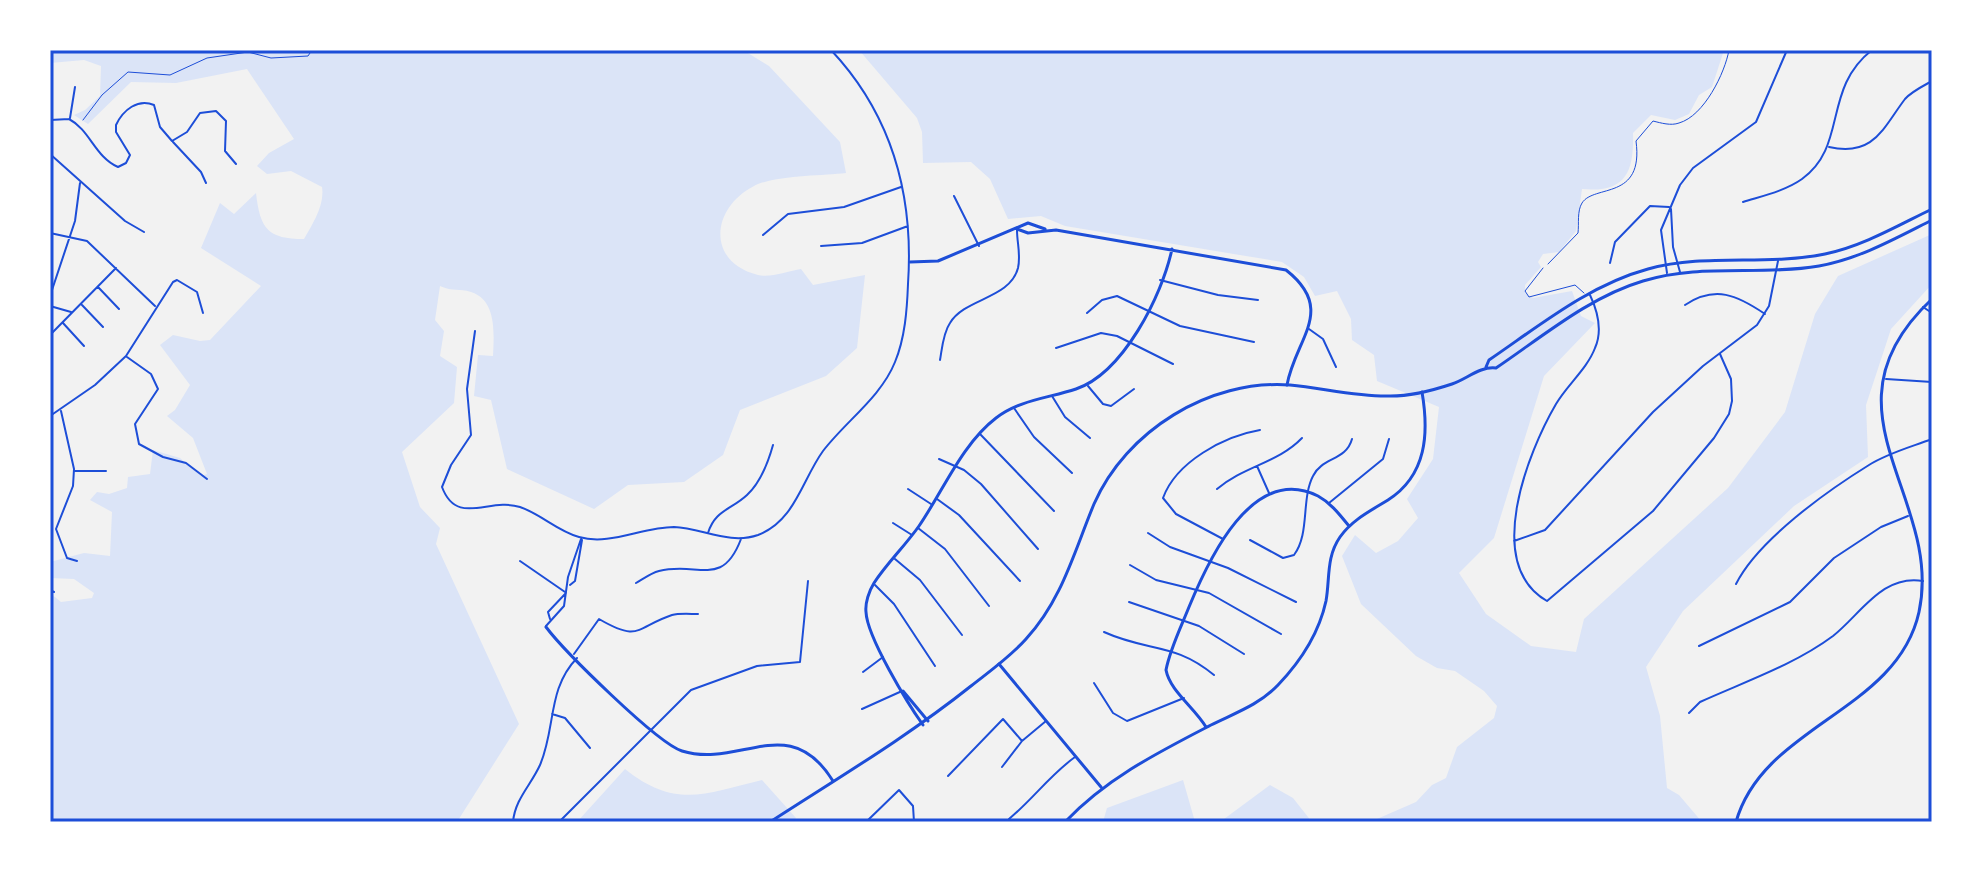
<svg xmlns="http://www.w3.org/2000/svg" width="1982" height="872" font-family="'Nunito Sans',sans-serif">
	<style>
		.green { fill: #dbe4f7 }
		.lines { fill: none; stroke-linecap: round; stroke-linejoin: round }
		.path { stroke: #1d4ed8; stroke-width: 1 }
		.service { stroke: #1d4ed8; stroke-width: 1 }
		.minor { stroke: #1d4ed8; stroke-width: 2 }
		.tertiary { stroke: #1d4ed8; stroke-width: 3 }
		.secondary { stroke: #1d4ed8; stroke-width: 3 }
		.neatline { fill: none; stroke: #1d4ed8; stroke-width: 3 }
	</style>
	<rect width="100%" height="100%" fill="#f2f2f2"/>
	<path class="green" d="M50,50H743L769,66L840,142L846,173C822,176 775,175 754,186C711,208 706,262 758,275C770,278 789,271 801,269L813,285L865,275L857,348L826,376L740,410L723,455L684,482L628,485L594,509L507,469L491,400L474,396L478,355L493,356C494,334 497,300 471,292C459,288 453,292 440,286L435,320L444,331L440,356L457,367L454,403L402,452L420,507L440,528L436,544L519,724L457,822H50V593L61,602L92,598L94,593L74,579L50,578V562L84,553L110,556L112,512L90,500L97,492L109,494L127,488L128,477L150,474L153,450L180,458L201,476L207,474L193,438L167,416L175,410L190,385L160,345L173,335L200,341L210,340L261,286L201,248L220,203L234,214L256,193C260,229 268,239 304,239C312,225 325,205 322,187L291,171L267,174L257,166L269,153L294,139L247,69L176,83L131,82L88,124L74,115L85,110L100,96L101,66L84,60L50,63Z
		M859,50H1724L1712,87L1699,95L1689,114L1675,120L1651,115L1633,133C1634,172 1626,193 1582,189L1576,231L1559,252L1543,254L1538,262L1541,267L1525,285V293L1533,298L1572,291L1581,316L1595,323L1544,376L1494,538L1459,573L1486,614L1531,646L1576,652L1584,619L1728,488L1785,412L1815,314L1838,276L1932,234V284L1891,329L1866,405L1868,457L1794,506L1683,611L1646,667L1660,716L1667,788L1679,795L1702,822H1370L1416,802L1432,785L1446,778L1457,747L1494,718L1497,706L1484,691L1455,671L1437,668L1416,656L1361,604L1342,556L1355,535L1376,553L1398,541L1418,518L1407,499L1433,459L1439,407L1377,381L1374,355L1352,340L1351,319L1337,291L1315,296L1304,277L1282,262L1065,226L1041,216L1008,219L990,179L971,162L923,163L922,132L917,118Z
		M625,769C675,809 705,794 762,780L796,818L793,822H577Z
		M1183,780L1195,822H1103L1107,808Z
		M1270,785L1293,798L1312,822H1203L1224,819Z"/>
	<g class="lines">
		<path class="path" d="M83,120L102,95L128,72L170,75L207,58L248,52L271,58L308,56L312,50
			M1548,264L1578,233C1579,224 1577,211 1582,203C1594,184 1644,201 1636,141L1653,121C1661,123 1671,126 1679,123C1704,116 1725,73 1729,50"/>
		<path class="service" d="M1543,268L1525,291L1529,297L1575,285L1584,293"/>
		<path class="minor" d="M70,118L75,87
			M69,119C90,130 95,157 118,167L126,163L130,155L116,132V125C123,110 138,98 154,105L160,127L172,141L187,132L200,113L216,111L226,121L225,151L236,164
			M50,120L69,119
			M173,142L201,172L206,183
			M1829,147C1874,157 1883,128 1905,99C1911,92 1923,86 1932,81
			M50,154L125,221L144,232
			M954,196L979,246
			M1743,202C1762,196 1785,191 1802,179C1848,146 1822,89 1872,50
			M1671,209L1673,247L1680,272
			M50,233L87,241L155,306
			M763,235L788,214L844,207L901,187
			M821,246L862,243L908,226
			M1610,263L1615,242L1650,206L1669,207
			M1667,273L1661,230L1680,185L1693,168L1756,122L1787,50
			M1160,280L1218,295L1258,300
			M98,287L119,309
			M1590,295C1598,312 1603,330 1595,348C1587,369 1567,385 1556,404C1528,452 1483,564 1547,601L1653,511L1714,438L1729,414L1732,401L1731,379L1720,354
			M50,296L75,221L80,183
			M82,305L103,327
			M1685,305C1715,285 1737,295 1765,314
			M50,306L71,312
			M1923,307L1932,313
			M1087,313L1102,300L1117,296L1180,326L1254,342
			M63,323L84,346
			M1309,329L1323,339L1336,367
			M475,331L467,389L471,435L451,465L442,487C457,527 489,497 520,507C541,514 557,531 579,537C610,546 642,527 674,527C702,528 729,545 758,535C795,521 802,480 823,451C846,421 881,397 895,362C905,338 907,310 908,284C914,195 893,116 831,50
			M50,335L116,268
			M1056,348L1101,333L1117,336L1173,364
			M127,357L151,374L158,389L135,424L139,444L163,457L186,463L207,479
			M940,360C942,349 943,333 950,323C965,298 1010,299 1018,268C1021,255 1017,243 1017,230
			M1886,379L1932,382
			M1088,386L1103,404L1111,406L1134,389
			M1052,396L1065,417L1090,438
			M1014,408L1034,437L1072,473
			M61,411L74,469L73,486L56,529L67,558L77,561
			M50,416L95,385L126,356L173,282L177,280L197,292L203,313
			M980,434L1054,511
			M939,459L964,470L981,484L1038,549
			M1257,466L1269,493
			M75,471H106
			M908,489L931,504
			M1217,489C1244,466 1278,463 1302,438
			M937,499L959,515L1020,581
			M1329,503L1383,459L1389,439
			M893,523L912,535
			M918,528L945,549L989,606
			M708,533C715,510 731,510 747,495C761,482 768,463 773,445
			M1148,533L1170,547L1228,568L1296,602
			M1223,539L1176,514L1163,498C1176,462 1224,436 1260,430
			M1250,540L1283,558L1294,555C1310,534 1301,499 1313,476C1322,457 1346,461 1352,439
			M1514,541L1545,530L1653,412L1703,366L1757,325L1769,306L1778,261
			M895,559L920,580L962,635
			M520,561L565,592
			M1130,565L1156,580L1209,593L1281,634
			M636,583C643,579 651,573 659,571C698,561 722,589 741,539
			M1736,584C1758,540 1827,491 1869,465C1888,453 1911,447 1932,439
			M570,585L575,581L582,540
			M875,585L894,604L935,666
			M50,590L54,592
			M1129,602L1199,626L1244,654
			M550,619L548,612L566,593
			M546,626L564,606L568,577L581,539
			M1104,632C1148,652 1174,642 1214,675
			M1699,646L1790,602L1834,558L1881,527L1908,516
			M574,654L599,619C640,643 636,627 672,615C679,613 690,614 698,614
			M863,672L883,657
			M1094,683L1113,713L1127,721L1184,698
			M862,709L902,691
			M1689,713L1700,702C1744,682 1794,665 1833,636C1861,614 1882,574 1923,581
			M552,714L565,718L590,748
			M1002,767L1022,741L1046,721
			M948,776L1003,719L1022,741
			M1009,819C1033,799 1050,775 1075,757
			M513,822C515,799 531,785 540,765C556,728 547,689 577,658
			M559,822L691,690L757,666L800,662L808,581
			M866,822L899,790L913,806L914,822"/>
		<path class="tertiary" d="M1017,229L1028,233L1056,230L1286,270C1337,310 1295,339 1287,385
			M910,262L938,261L1028,223L1045,229
			M546,627C564,651 657,743 682,751C740,769 789,710 833,781
			M999,664L1101,787
			M903,691L928,721
			M923,725C908,704 867,637 866,612C865,603 869,591 874,583C887,563 905,546 919,526C943,491 962,444 996,418C1019,400 1049,398 1076,389C1123,373 1162,296 1172,249
			M1206,727C1194,707 1170,691 1166,670C1170,649 1181,627 1189,607C1208,561 1252,463 1318,496C1331,503 1340,515 1349,526
			M1065,822C1107,778 1157,753 1211,725C1235,713 1259,705 1278,685C1300,662 1319,633 1326,601C1330,579 1326,557 1340,537C1352,520 1370,511 1388,500C1427,475 1429,433 1422,392
			M1736,822C1763,725 1897,712 1919,612C1944,496 1813,410 1932,299"/>
		<path class="secondary" d="M1486,367L1489,360C1539,326 1589,285 1648,269C1706,253 1767,266 1825,254C1863,246 1897,226 1932,209
			M770,822C838,778 907,737 971,686C990,671 1010,657 1026,639C1062,600 1074,552 1094,504C1126,431 1209,379 1290,385C1322,388 1354,396 1386,396C1408,397 1431,391 1452,384C1467,379 1480,366 1496,368C1542,337 1589,297 1643,281C1700,263 1760,276 1819,266C1859,259 1896,238 1932,220"/>
	</g>
	<rect width="1982" height="872" fill="none" stroke="#ffffff" stroke-width="104"/>
	<rect x="52" y="52" width="1878" height="768" class="neatline"/>
</svg>
